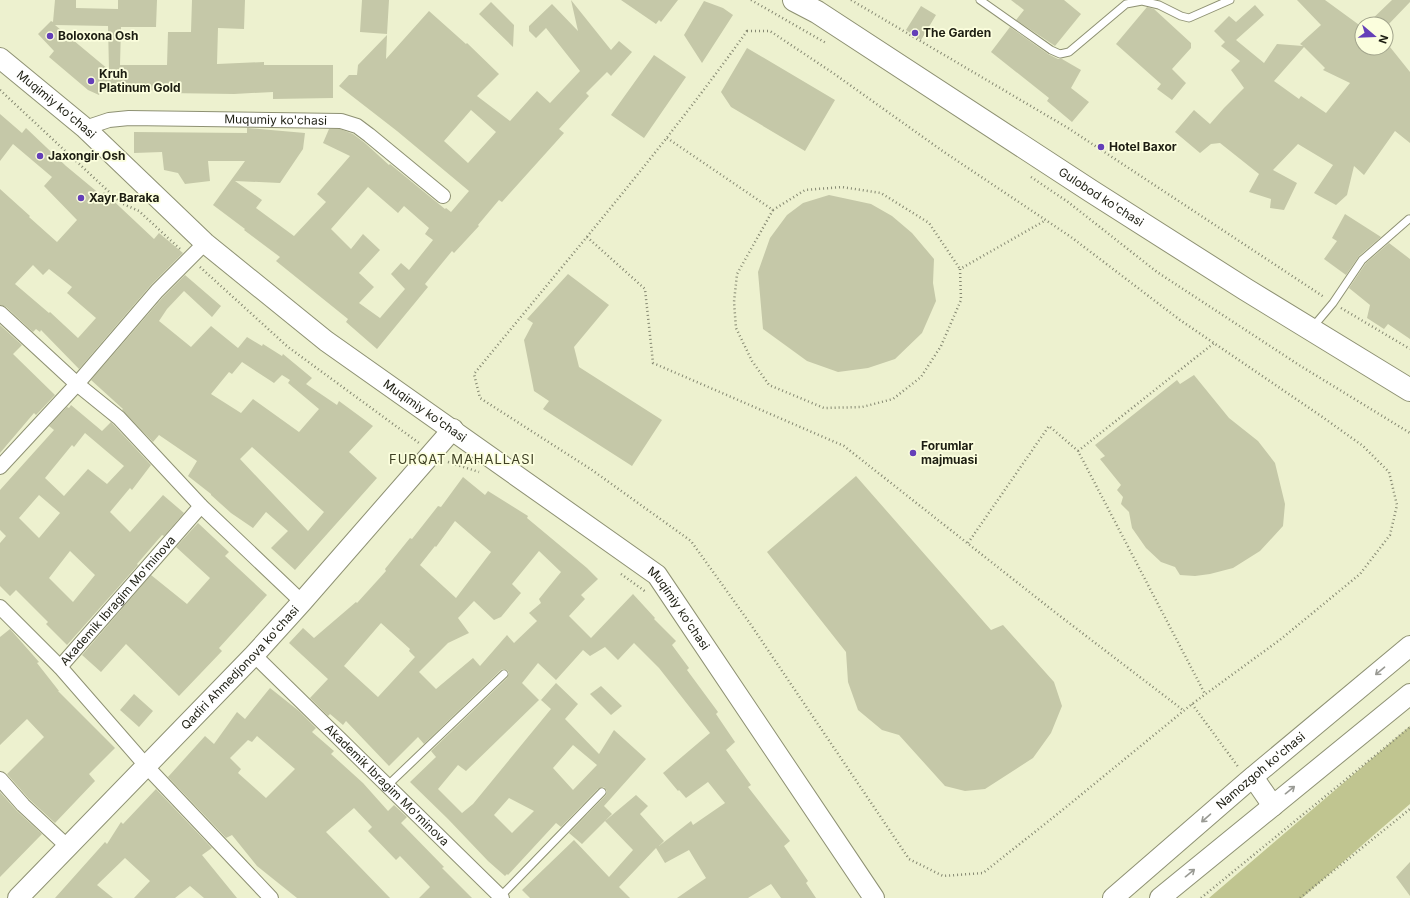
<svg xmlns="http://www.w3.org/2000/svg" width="1410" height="898" font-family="Inter,sans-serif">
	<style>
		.green { fill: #c0c590 }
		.building { fill: #c5c8a8; fill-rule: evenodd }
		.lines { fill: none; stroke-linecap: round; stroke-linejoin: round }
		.lane-casing { stroke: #8e9173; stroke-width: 9 }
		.street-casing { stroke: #8e9173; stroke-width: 16 }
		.secondary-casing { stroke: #8e9173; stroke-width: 22 }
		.primary-casing { stroke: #8e9173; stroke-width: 24 }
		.path { stroke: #858871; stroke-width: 2.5; stroke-dasharray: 1 3; stroke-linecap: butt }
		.lane { stroke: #fff; stroke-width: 7 }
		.street { stroke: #fff; stroke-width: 14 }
		.secondary { stroke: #fff; stroke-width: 20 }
		.primary { stroke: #fff; stroke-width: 22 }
		.oneway { stroke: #999a94 }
		.poi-dot { fill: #643fb8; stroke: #fbfedd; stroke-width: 1.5 }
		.labels { text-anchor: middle; stroke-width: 3.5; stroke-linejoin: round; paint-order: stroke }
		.poi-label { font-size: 12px; font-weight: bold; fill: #1d1e12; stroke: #fbfedd; text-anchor: start }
		.street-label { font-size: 12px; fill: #1d1e12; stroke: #fbfedd }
		.neighbourhood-label { font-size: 13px; letter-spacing: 1px; fill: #3e4024; stroke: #fbfedd }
	</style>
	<rect width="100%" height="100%" fill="#edf1cf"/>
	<path class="green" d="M1410,726V804L1376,833L1302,898H1209Z"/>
	<path class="building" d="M55,0H76V8L118,9V0H157L156,27H121L120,65H167L168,32H191L192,0H245L244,29L218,28L217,64L264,62V65H333V98L273,99V92L234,94L167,93V90L100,91L99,95L88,90L49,57L54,51L38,34L51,21L53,22ZM55,25L108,26L109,70Z
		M362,0H389L387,34L360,32Z
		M571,0L611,50L619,41L632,52L611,76L607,72L586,93L589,96L559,129L564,133L502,202L499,200L478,225L479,226L454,253L452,251L425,284L428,287L377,349L346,322L348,319L276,261L280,257L244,230L245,229L213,205L245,161H208L210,181L185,184L178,173L164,170L162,152L134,153V132L247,133V128L305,133L303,149L280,183L235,181L262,200L256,208L294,236L326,202L317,194L350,156L323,143L329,129H340L353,134L365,143L389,165L390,164L445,209L446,208L451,212L469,191L397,131L339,86L349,75H357L358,65L387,35L386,59L429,11L466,44L467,43L499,74L477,96L510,121L537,91L550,103L580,71L546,28L536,38L529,31V26L552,4L578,31ZM471,110L496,132L468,163L444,141ZM368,187L398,213L404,206L429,228L425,234L433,240L409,270L401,263L391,274L405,289L380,318L359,303L374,287L359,273L380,250L363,234L351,249L331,229Z
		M621,0H678L661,22L659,20L656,24Z
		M1011,0H1064L1081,14L1055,46L1016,20L1024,10Z
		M1297,0H1325L1362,27V48H1386V42L1410,72V143L1395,131L1364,175L1354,166L1347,195L1336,205L1314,193L1333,165L1298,144L1273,170L1297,183L1284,210L1270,208L1271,199L1249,192L1259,174L1220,143L1211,144L1200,153L1175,132L1194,110L1210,124L1224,108L1244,88L1231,70L1240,61L1221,46L1225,42L1214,31L1229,16L1236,22L1255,5L1264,15L1236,40L1264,63L1277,44L1303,46L1300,44L1321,25ZM1304,47L1325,68L1323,70L1350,83L1326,113L1301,96L1299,99L1274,81Z
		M1392,0H1410V2L1386,27V24H1367Z
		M704,1L723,8L733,15L702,63L684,35Z
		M491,2L514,25L513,47L479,14Z
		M921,6L936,15L921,40L906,30Z
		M1147,7L1154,9L1191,43V48L1172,69L1186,83L1172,100L1157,89L1161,84L1116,44Z
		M1010,27L1048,54L1058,59H1062L1081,70L1071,88L1089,102L1072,122L1047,101L1049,98L991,52Z
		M747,48L835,100L805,151L731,107L721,92Z
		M654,55L686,77L644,138L611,115Z
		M0,114L22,133L26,128L66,166L101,195L104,192L154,239L159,233L183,253L151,285L79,369L41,330L40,332L36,329L33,332L6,307L0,305V189L30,216L29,217L57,242L77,220L44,186L52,177L13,144L0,161ZM33,265L43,275L49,269L72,287L67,293L96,318L78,338L50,312L49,313L15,284Z
		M829,195L871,204L892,216L912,233L934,259L933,283L936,301L922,333L895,359L868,368L838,372L807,361L763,329L758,272L770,238L787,215L803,203Z
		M1345,214L1381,237L1359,256L1346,275L1324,259L1337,241L1332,238Z
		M1389,243L1410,259V339L1388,324L1384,329L1367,318L1370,305L1349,288L1366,263Z
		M568,274L609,305L574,347L579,367L662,420L632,466L543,409L549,401L534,391L524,340L533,323L527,319Z
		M185,275L221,306L212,317L184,291L167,309L159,321L191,347L211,326L238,348L247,337L262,346L263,344L282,356L283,354L312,378L306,384L337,405L339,401L373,426L349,452L377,478L295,570L271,548L288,531L266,512L253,528L231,513L211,495V494L188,476L197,461L159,435L153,442L122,410L123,409L91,380L163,297ZM242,362L274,383L282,375L290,380L288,383L319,409L299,432L253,399L241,413L211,394L229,372L232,374ZM252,447L324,512L308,531L240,459Z
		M0,325L22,345L13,354L55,395L36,415L34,413L0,453Z
		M1194,375L1229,418L1258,441L1275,463L1285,504L1283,526L1260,551L1233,568L1210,574L1195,576L1180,575L1175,567L1161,562L1146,548L1132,528L1129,512L1121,504L1123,497L1117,490L1121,485L1100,459L1105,456L1095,445L1177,380L1180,384Z
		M71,405L102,431L111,422L151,465L132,490L130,488L110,512L130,532L163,495L184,513L164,536L162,535L137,564L138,565L67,645L46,624L48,622L16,590L10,596L0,586V543L6,536L0,530V490L54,430L49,426L67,407L69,408ZM85,433L124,466L107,484L88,469L64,496L45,478L72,445L74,447ZM39,495L60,513L39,538L19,518ZM70,551L95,575L73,602L49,578Z
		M856,476L991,630L1003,625L1054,682L1062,706L1051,733L1033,758L985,789L965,791L945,786L899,735L882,730L858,710L848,682L846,652L767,552Z
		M463,477L485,495L488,491L528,516L527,518L587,568L598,579L581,595L585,599L569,616L591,638L633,594L655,618L654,619L676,641L672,645L689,668L687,670L718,712L716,714L735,742L726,750L751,785L748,787L790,841L784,846L808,881L806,883L816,898H781L771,884L748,898H677L706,878L689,850L665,863L656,848L619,887L630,898H530L522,890L574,840L609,877L633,850L605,821L636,795L648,806L640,814L664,841L659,846L691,821L693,825L725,803L708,782L686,798L679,790L678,791L663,773L710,733L659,668L634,643L618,660L605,647L590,656L583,650L556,680L538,663L522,683L539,700L466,771L458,765L438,789L462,813L473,804L551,709L541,700L556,683L578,704L565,719L599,754L614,730L646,759L604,806L612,814L582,844L569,833L606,795L607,791L604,787L598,789L561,827L556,823L508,875L507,874L505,876L488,861L448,819L410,782L436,757L431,751L507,678L509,673L507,670L503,669L501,670L424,744L418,737L389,766L346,721L343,725L330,714L328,716L310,698L328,679L289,643L303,628L314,638L356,602L357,603L386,571L385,569L410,538L412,539L438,506L441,507ZM455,521L491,552L456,598L420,565L435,546L436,547ZM539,551L561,572L539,599L541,603L529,613L537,621L514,643L507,635L480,666L473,658L436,689L419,672L448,643L469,633L458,618L474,601L494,620L501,617L521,593L512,584ZM381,623L410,649L409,651L415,657L378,697L344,666ZM573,745L597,765L573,790L553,768ZM509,798L534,811L512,833L494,815Z
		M198,523L229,552L225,556L267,595L219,648L222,651L179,696L126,644L101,672L82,655L151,575L187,604L210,578L176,547Z
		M10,629L39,662L37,663L59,691H58L115,748L89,774L95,781L55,823L29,799L7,774L44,737L27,719L0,745V637Z
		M601,686L622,706L611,715L590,694Z
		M270,688L299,711L316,728L312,732L334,751L331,754L363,783L388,811L394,805L407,817L401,823L444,867L442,868L472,898H419L430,887L400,856L396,860L368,831L372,827L354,808L326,832L390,898H297L257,866L232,835L226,838L168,777L205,736L214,744L237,712L245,719ZM257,736L295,769L266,798L238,773L241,769L230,758L248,740L252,742Z
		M134,694L153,711L139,727L120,710Z
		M156,789L212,848L202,855L237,898H204L190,886L175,898H134L150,881L125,858L97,885L113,898H55L105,842L107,844L121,822L123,824Z
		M0,792L17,811L42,834L0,877Z
		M1410,862V896L1396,877Z"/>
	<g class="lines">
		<g class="lane-casing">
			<path id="lane" d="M980,0L1051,50L1060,54L1069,52L1126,4L1142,1L1159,5L1181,16L1189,18L1230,0
				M1312,328L1333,303L1362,260L1409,219
				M388,785L504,674
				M499,898L602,792"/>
		</g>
		<g class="street-casing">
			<g id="street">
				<path id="s1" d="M85,128L109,120L129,118L341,121L357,126L369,135L443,196"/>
				<path d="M0,313L77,384L119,418L201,506L302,602"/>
				<path d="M0,467L77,384L157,291L205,243"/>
				<path d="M0,607L60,667L149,769L271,898"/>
				<path id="s2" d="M254,655L502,898"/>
				<path id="s3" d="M60,667L201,506"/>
				<path d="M0,779L23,805L68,847"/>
			</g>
		</g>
		<g class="secondary-casing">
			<g id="secondary">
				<path id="s4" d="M0,58L85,128L205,243L326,341L657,575L874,898"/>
				<path d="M1253,777L1273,806"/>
				<path id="s5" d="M18,898L254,655L302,602L453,429"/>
				<path id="s6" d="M1113,898L1248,781L1410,646"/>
				<path d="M1160,898L1410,694"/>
			</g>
		</g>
		<g class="primary-casing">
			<g id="primary">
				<path id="s7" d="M794,0L817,12L1091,191L1245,289L1410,390"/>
			</g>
		</g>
		<path class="path" d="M751,0L826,43
			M851,0L1068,128L1324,297
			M747,31H770L833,73L944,152L1071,237L1180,320L1321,416L1363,446L1389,472L1397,505L1390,535L1360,574L1281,639L1192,704L1060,812L983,873L943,876L909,859L749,622L691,541L592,470L480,398L474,374C566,261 662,150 747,31Z
			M0,90L121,203L139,211L180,249
			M667,138L773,210L805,190L842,187L881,193L929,223L960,269
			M1031,177L1068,202L1157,272L1299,365L1410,433
			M773,210L737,274L734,302L736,328L752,361L769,385L824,408L862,407L893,399L921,377L941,346L961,300L960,269L1046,220
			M587,237L645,289L653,363L844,446L1056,613L1183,710
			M200,267L288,347L419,443
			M1341,308L1410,349
			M1078,451L1214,343
			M448,462L479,472
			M968,543L1049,426L1078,451L1205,694
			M621,574L646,592
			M1192,704L1239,768
			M1201,898L1410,727
			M1300,898L1410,809"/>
		<use href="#lane" class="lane"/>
		<use href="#street" class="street"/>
		<use href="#secondary" class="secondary"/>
		<use href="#primary" class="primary"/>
	</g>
	<defs><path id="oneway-shaft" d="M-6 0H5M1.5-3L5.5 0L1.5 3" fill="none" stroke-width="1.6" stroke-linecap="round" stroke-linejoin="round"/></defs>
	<g class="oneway">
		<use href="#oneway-shaft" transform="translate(1380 671) rotate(140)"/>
		<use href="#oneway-shaft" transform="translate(1290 790) rotate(-39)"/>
		<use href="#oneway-shaft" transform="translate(1206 818) rotate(139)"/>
		<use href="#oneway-shaft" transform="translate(1190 873) rotate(-39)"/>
	</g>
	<g class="poi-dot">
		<circle cx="915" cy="33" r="4"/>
		<circle cx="50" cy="36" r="4"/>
		<circle cx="91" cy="81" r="4"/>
		<circle cx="1101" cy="147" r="4"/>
		<circle cx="40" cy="156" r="4"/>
		<circle cx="81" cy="198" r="4"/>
		<circle cx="913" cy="453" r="4"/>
	</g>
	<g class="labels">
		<g class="poi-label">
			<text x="923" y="37">The Garden</text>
			<text x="58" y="40">Boloxona Osh</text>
			<text x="99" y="78">Kruh<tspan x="99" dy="14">Platinum Gold</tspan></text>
			<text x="1109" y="151">Hotel Baxor</text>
			<text x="48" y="160">Jaxongir Osh</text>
			<text x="89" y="202">Xayr Baraka</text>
			<text x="921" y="450">Forumlar<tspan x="921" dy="14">majmuasi</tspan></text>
		</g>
		<g class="street-label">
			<text dy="4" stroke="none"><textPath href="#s4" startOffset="73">Muqimiy ko'chasi</textPath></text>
			<text dy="4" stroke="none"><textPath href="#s1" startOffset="192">Muqumiy ko'chasi</textPath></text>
			<text dy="4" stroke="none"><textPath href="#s7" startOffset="365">Gulobod ko'chasi</textPath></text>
			<text dy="4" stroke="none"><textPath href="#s4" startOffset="553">Muqimiy ko'chasi</textPath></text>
			<text dy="4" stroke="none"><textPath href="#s3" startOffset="88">Akademik Ibragim Mo'minova</textPath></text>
			<text dy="4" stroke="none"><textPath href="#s4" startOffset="877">Muqimiy ko'chasi</textPath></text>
			<text dy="4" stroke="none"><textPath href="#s5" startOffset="320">Qadiri Ahmedjonova ko'chasi</textPath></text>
			<text dy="4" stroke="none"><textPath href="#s6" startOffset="195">Namozgoh ko'chasi</textPath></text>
			<text dy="4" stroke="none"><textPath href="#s2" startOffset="186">Akademik Ibragim Mo'minova</textPath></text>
		</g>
		<g class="neighbourhood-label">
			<text x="462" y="464">FURQAT MAHALLASI</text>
		</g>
	</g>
	<g transform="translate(1374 36) rotate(109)"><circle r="19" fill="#fbfedd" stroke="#a2a48c"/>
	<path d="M0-3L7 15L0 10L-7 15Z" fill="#643fb8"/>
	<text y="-6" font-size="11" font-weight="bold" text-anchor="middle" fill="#1d1e12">N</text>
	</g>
</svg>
